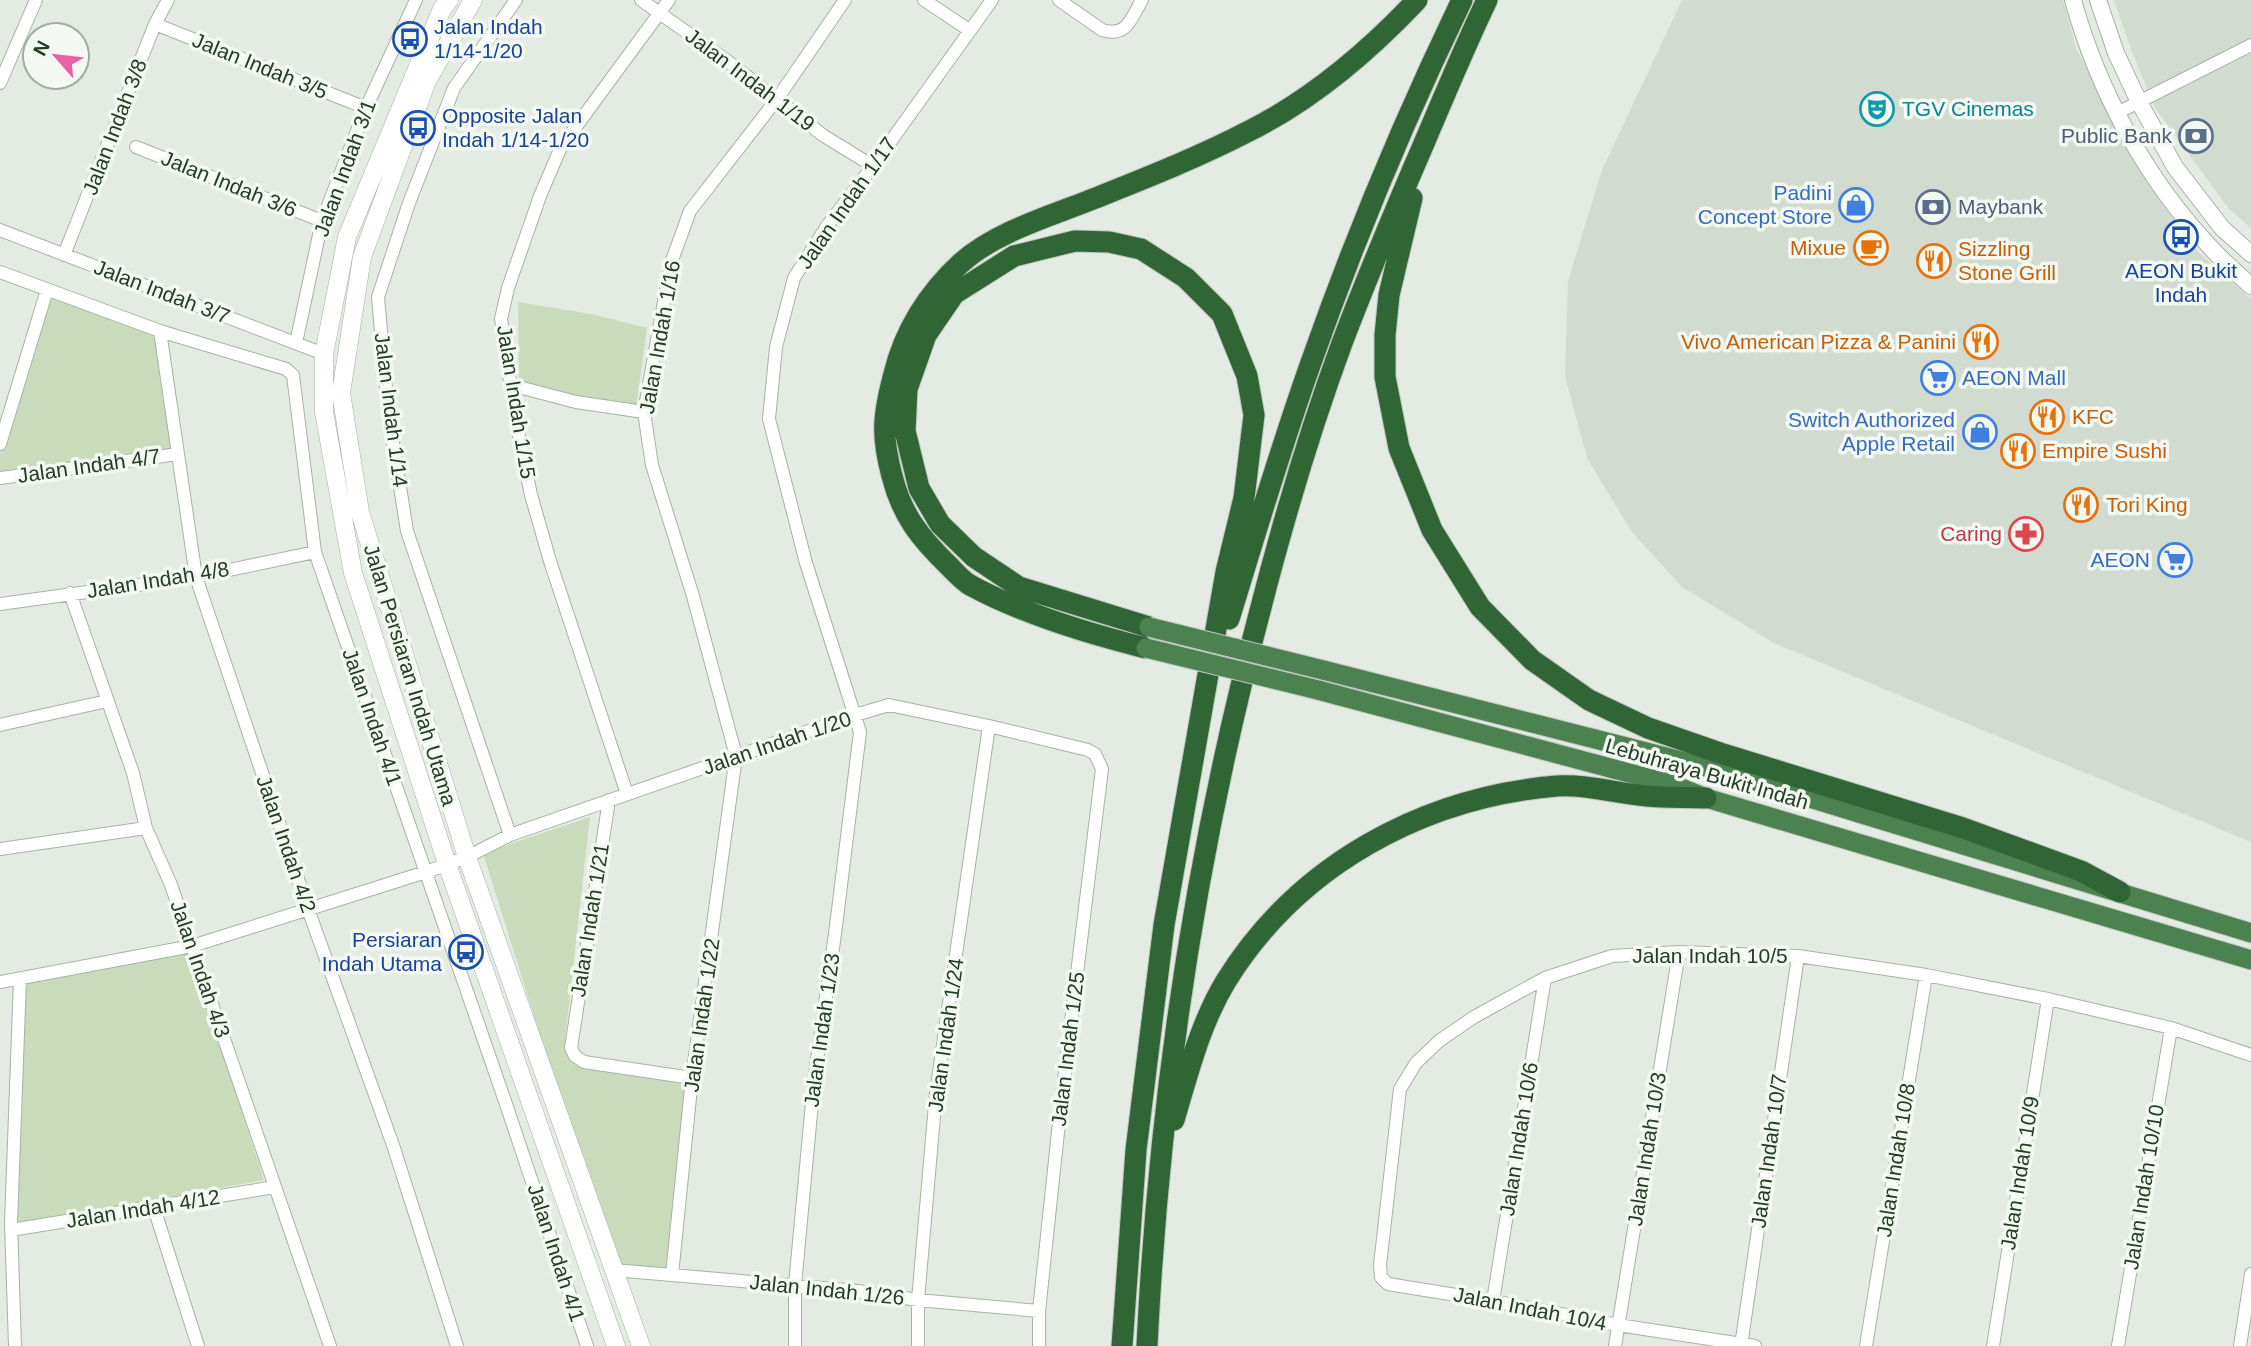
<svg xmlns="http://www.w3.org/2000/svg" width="2251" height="1346" font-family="Arial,sans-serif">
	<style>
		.built { fill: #d2dbd0 }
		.green { fill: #cadbbc }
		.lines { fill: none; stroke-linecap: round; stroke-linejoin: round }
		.minor-casing { stroke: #a6b3a5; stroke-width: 14 }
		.tertiary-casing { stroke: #a6b3a5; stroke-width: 18 }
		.secondary-casing { stroke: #a0b49f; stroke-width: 19 }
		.trunk-casing { stroke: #c1c8c2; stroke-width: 21 }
		.motorway-casing { stroke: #c1c8c2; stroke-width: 23 }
		.minor { stroke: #fff; stroke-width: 12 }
		.tertiary { stroke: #fff; stroke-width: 16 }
		.secondary { stroke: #fff; stroke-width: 18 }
		.trunk { stroke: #4c8250; stroke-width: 19 }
		.motorway { stroke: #306635; stroke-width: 21 }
		.trunk-bridge-casing { stroke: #c1c8c2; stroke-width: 21; stroke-linecap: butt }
		.trunk-bridge { stroke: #4c8250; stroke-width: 19 }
		.labels { text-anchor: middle; stroke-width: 7; stroke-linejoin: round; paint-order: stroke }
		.transit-label { font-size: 21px; fill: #164399; stroke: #f4f8f2; text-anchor: start }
		.street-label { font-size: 21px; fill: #233c24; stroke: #f4f8f2 }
		.culture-label { font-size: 21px; fill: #0d838f; stroke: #f4f8f2; text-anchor: start }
		.service-label { font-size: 21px; fill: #4e5e75; stroke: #f4f8f2; text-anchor: end }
		.shop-label { font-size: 21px; fill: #366cbe; stroke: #f4f8f2; text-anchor: end }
		.food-label { font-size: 21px; fill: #c56008; stroke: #f4f8f2; text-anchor: start }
		.health-label { font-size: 21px; fill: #be3a42; stroke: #f4f8f2; text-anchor: end }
	</style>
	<rect width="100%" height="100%" fill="#e4ebe2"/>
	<path class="built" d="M1682,0H2063L2076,48L2145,179L2192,246L2251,299V842L1774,643L1682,587L1632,532L1587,458L1565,376L1568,281L1602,170Z
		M2114,0H2251V228L2229,209L2155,108L2132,52Z"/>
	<path class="green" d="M46,293L160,331L173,452L0,474V453Z
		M518,302L591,314L647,328L636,407L519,384Z
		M590,817L565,1039L567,1055L581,1067L687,1082L667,1271L617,1267L544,1048L483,853Z
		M190,951L264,1180L15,1225V1114L26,982Z"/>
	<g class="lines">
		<g class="minor-casing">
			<path id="minor" d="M641,0L726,60L824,136L873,166
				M924,0L969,30
				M1059,0L1102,30C1127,38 1131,18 1142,0
				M155,24L366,108
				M0,83L36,0
				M2117,113L2251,45
				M136,147L322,221
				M0,230L324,354
				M64,255L155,24L168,0
				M0,272L160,331L286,369L293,375L315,552L507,1107L587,1346
				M160,331L196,577L308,909L393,1145L457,1346
				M296,343L322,221L366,108L416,0
				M511,385L576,402L644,412
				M0,444L47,290
				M0,478L178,454
				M70,593L133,773L146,828L171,885L330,1346
				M0,604L196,577L315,552
				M0,725L107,701
				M627,794L550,561L531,495L515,417L501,319L508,288L540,196L561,147L669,0
				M609,800L571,1048L575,1056L584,1062L692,1078
				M510,835L407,531L388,411L378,297L409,203L454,88L516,0
				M0,849L146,828
				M0,982L192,946L426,872L467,857L510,835L855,715L889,705L989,726L1088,750L1095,754L1102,769L1061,1104L1039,1311V1346
				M154,1208L198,1346
				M11,1230L275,1187
				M614,1270L858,1291L918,1300L1039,1311
				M672,1275L692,1078L736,756L693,596L652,465L644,412L671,263L690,211L777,99L845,0
				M1493,1301L1545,978
				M15,1346L11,1223L20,979
				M795,1346V1285L814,1081L835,934L860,732L806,563L769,419L776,347L794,278L827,226L873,166L992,0
				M918,1346V1300L936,1093L989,726
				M1615,1346L1679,952
				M1741,1346L1798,956
				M1755,1346L1618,1325L1493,1301L1388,1284L1381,1277L1380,1265L1400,1089L1416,1063L1439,1041L1474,1017L1545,978L1612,956L1679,952L1798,956L1926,975L2048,999L2171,1028L2251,1055
				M1866,1346L1926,975
				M1993,1346L2048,999
				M2118,1346L2171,1028
				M2240,1346L2251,1274"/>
		</g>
		<g class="tertiary-casing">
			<path id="tertiary" d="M2073,0C2098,91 2147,181 2212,249C2224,262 2238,274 2251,286
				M2098,0L2116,53L2139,102L2175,167L2222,228L2251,254"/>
		</g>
		<g class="secondary-casing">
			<path id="secondary" d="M449,0L442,9L347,237L324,354V412L353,573L447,864L616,1346
				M473,0L427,81L362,257L341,393L360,512L467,857L641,1346"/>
		</g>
		<g class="trunk-casing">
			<path id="trunk" d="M1323,670L1725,772L2251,933
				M1318,690L1674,785L1706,798L2251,960"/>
		</g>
		<g class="motorway-casing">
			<path id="motorway" d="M1412,198L1389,295L1385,335V377L1399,448L1432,530L1480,607L1532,660L1589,700L1648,728L1720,753L1963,828L2081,871L2120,892
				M1229,619C1256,531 1282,443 1313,357C1356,235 1406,116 1462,0
				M1146,648C1090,634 1021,613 970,585C963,581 956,573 950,567C921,539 902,516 892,476C881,435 883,415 894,374C904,332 928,293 961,263C994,233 1047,217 1088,201C1143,179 1197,158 1249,131C1313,99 1368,52 1417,0
				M1174,1120C1188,1073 1200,1024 1226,981C1298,865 1423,797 1557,786C1588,784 1618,794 1647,796C1667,798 1686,797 1706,798
				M1122,1346L1136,1150L1164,925L1226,572L1244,498L1254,415L1247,376L1222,314L1186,278L1141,249L1109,242L1075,241L1014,256L954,294L926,335L907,389L905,431L919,488L940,524L974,557L1019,587L1149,627
				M1147,1346C1159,1097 1196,852 1260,611C1283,521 1310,430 1342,343C1368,275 1396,208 1425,141C1445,94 1465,46 1487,0"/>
		</g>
		<use href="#minor" class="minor"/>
		<use href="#tertiary" class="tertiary"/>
		<use href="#secondary" class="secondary"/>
		<use href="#trunk" class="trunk"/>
		<use href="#motorway" class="motorway"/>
		<g class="trunk-bridge-casing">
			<path id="trunk-bridge" d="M1149,627L1323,670
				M1146,648L1318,690"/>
		</g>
		<use href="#trunk-bridge" class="trunk-bridge"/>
	</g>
	<defs>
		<g id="bus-ring" transform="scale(1.75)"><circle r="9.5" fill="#f4f8f2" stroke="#1a4fb4" stroke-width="1.5"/><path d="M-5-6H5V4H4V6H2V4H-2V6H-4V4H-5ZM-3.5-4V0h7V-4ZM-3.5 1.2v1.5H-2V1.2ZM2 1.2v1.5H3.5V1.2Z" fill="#1a4fb4"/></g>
		<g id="theatre-ring" transform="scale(1.75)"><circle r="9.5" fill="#f4f8f2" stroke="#0f9aa8" stroke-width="1.5"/><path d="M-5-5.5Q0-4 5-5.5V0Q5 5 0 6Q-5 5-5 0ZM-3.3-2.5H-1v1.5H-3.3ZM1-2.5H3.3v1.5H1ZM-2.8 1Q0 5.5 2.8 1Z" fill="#0f9aa8"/></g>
		<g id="bank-ring" transform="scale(1.75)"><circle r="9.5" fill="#f4f8f2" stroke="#5c6f8a" stroke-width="1.5"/><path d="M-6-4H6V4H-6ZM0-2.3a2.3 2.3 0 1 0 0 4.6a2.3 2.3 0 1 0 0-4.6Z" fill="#5c6f8a"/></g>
		<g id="shop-ring" transform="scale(1.75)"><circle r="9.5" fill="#f4f8f2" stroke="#3f7fe0" stroke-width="1.5"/><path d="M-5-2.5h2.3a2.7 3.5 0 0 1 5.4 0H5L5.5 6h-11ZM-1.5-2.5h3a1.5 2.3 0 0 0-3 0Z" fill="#3f7fe0"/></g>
		<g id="cafe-ring" transform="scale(1.75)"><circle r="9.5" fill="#f4f8f2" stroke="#e8710a" stroke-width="1.5"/><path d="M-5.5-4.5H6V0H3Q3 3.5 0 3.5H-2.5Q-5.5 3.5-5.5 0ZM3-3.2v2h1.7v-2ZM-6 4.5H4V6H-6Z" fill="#e8710a"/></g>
		<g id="restaurant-ring" transform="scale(1.75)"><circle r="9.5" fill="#f4f8f2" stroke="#e8710a" stroke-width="1.5"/><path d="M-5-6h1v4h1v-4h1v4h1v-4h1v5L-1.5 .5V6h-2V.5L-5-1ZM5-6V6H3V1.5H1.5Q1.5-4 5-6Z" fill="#e8710a"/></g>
		<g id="supermarket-ring" transform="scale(1.75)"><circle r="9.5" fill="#f4f8f2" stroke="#3f7fe0" stroke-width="1.5"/><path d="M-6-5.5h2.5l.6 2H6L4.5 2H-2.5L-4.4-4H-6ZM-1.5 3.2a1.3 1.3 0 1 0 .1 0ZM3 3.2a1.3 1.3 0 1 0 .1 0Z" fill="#3f7fe0"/></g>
		<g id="pharmacy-ring" transform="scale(1.75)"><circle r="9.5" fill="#f4f8f2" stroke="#e0444e" stroke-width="1.5"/><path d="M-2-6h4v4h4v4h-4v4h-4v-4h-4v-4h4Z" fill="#e0444e"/></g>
	</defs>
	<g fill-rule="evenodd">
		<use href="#bus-ring" x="410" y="39"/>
		<use href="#theatre-ring" x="1877" y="109"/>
		<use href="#bus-ring" x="418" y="128"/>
		<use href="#bank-ring" x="2196" y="136"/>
		<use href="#shop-ring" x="1856" y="205"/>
		<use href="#bank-ring" x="1933" y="207"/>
		<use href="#bus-ring" x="2181" y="237"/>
		<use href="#cafe-ring" x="1871" y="248"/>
		<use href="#restaurant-ring" x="1934" y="261"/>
		<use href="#restaurant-ring" x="1981" y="342"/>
		<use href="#supermarket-ring" x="1938" y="378"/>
		<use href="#restaurant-ring" x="2047" y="417"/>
		<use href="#shop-ring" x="1980" y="432"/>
		<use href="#restaurant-ring" x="2018" y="451"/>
		<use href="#restaurant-ring" x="2081" y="505"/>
		<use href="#pharmacy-ring" x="2026" y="534"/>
		<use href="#supermarket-ring" x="2175" y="560"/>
		<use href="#bus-ring" x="466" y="952"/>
	</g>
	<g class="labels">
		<g class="transit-label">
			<text x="434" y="34">Jalan Indah<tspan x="434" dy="24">1/14-1/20</tspan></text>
			<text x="442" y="123">Opposite Jalan<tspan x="442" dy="24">Indah 1/14-1/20</tspan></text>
			<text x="2181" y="278" text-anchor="middle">AEON Bukit<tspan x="2181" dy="24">Indah</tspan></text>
			<text x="442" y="947" text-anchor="end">Persiaran<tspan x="442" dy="24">Indah Utama</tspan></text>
		</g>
		<g class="street-label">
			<text transform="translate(260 66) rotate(22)" y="7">Jalan Indah 3/5</text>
			<text transform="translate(750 80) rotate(37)" y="7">Jalan Indah 1/19</text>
			<text transform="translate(115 127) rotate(-69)" y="7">Jalan Indah 3/8</text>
			<text transform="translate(345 168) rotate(-70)" y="7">Jalan Indah 3/1</text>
			<text transform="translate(229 184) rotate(22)" y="7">Jalan Indah 3/6</text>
			<text transform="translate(847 203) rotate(-55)" y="7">Jalan Indah 1/17</text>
			<text transform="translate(162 292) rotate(21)" y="7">Jalan Indah 3/7</text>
			<text transform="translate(660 337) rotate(-80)" y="7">Jalan Indah 1/16</text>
			<text transform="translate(516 402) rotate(81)" y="7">Jalan Indah 1/15</text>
			<text transform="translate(391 410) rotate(83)" y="7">Jalan Indah 1/14</text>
			<text transform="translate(89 466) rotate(-8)" y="7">Jalan Indah 4/7</text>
			<text transform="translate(158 580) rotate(-9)" y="7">Jalan Indah 4/8</text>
			<text transform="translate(410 675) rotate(73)" y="7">Jalan Persiaran Indah Utama</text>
			<text transform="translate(372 717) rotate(71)" y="7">Jalan Indah 4/1</text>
			<text transform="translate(777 743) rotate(-19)" y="7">Jalan Indah 1/20</text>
			<text transform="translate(1707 774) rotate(16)" y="7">Lebuhraya Bukit Indah</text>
			<text transform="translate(286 844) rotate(71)" y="7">Jalan Indah 4/2</text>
			<text transform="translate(590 920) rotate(-81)" y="7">Jalan Indah 1/21</text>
			<text x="1710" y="963">Jalan Indah 10/5</text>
			<text transform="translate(200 969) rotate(71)" y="7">Jalan Indah 4/3</text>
			<text transform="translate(702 1015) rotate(-82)" y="7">Jalan Indah 1/22</text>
			<text transform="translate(822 1030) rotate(-82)" y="7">Jalan Indah 1/23</text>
			<text transform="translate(946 1035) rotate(-82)" y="7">Jalan Indah 1/24</text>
			<text transform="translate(1068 1049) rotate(-83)" y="7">Jalan Indah 1/25</text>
			<text transform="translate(1519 1139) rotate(-81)" y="7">Jalan Indah 10/6</text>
			<text transform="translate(1647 1149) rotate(-81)" y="7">Jalan Indah 10/3</text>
			<text transform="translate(1769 1151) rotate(-82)" y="7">Jalan Indah 10/7</text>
			<text transform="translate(1896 1160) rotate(-81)" y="7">Jalan Indah 10/8</text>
			<text transform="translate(2020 1173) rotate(-81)" y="7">Jalan Indah 10/9</text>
			<text transform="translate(2144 1187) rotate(-81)" y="7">Jalan Indah 10/10</text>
			<text transform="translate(143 1209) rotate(-9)" y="7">Jalan Indah 4/12</text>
			<text transform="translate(556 1253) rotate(72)" y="7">Jalan Indah 4/1</text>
			<text transform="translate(827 1290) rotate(6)" y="7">Jalan Indah 1/26</text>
			<text transform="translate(1530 1309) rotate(11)" y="7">Jalan Indah 10/4</text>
		</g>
		<g class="culture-label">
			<text x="1902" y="116">TGV Cinemas</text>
		</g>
		<g class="service-label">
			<text x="2172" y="143">Public Bank</text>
			<text x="1958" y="214" text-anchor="start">Maybank</text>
		</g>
		<g class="shop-label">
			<text x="1832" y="200">Padini<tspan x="1832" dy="24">Concept Store</tspan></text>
			<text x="1962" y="385" text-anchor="start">AEON Mall</text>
			<text x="1955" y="427">Switch Authorized<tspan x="1955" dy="24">Apple Retail</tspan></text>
			<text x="2150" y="567">AEON</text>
		</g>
		<g class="food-label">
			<text x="1846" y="255" text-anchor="end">Mixue</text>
			<text x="1958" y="256">Sizzling<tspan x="1958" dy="24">Stone Grill</tspan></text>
			<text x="1956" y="349" text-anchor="end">Vivo American Pizza &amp; Panini</text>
			<text x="2072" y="424">KFC</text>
			<text x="2042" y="458">Empire Sushi</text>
			<text x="2106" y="512">Tori King</text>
		</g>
		<g class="health-label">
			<text x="2002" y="541">Caring</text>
		</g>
	</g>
	<g transform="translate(56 56) rotate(298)"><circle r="33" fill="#f4f8f2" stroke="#a0ada0" stroke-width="2"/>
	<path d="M0-5L12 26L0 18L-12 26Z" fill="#ea61a1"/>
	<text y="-10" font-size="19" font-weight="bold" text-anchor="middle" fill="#233c24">N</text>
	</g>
</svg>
